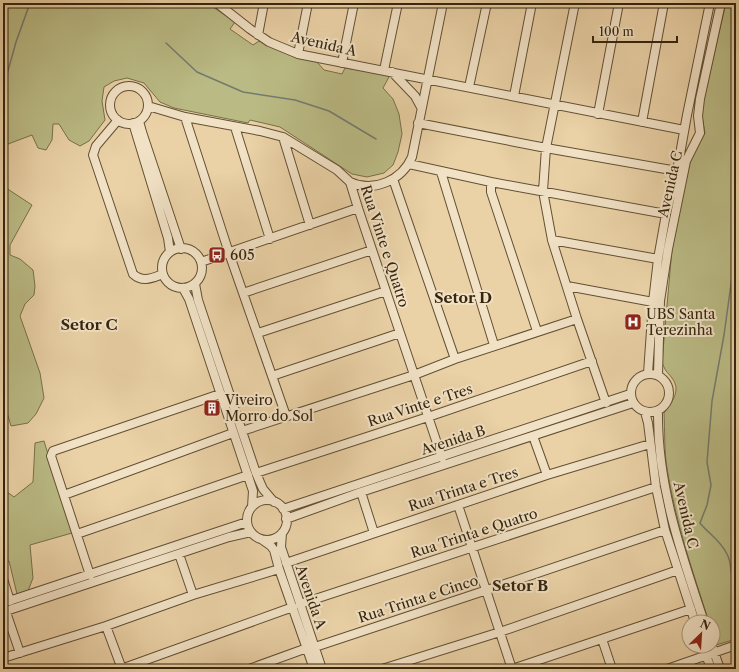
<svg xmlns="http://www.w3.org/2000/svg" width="739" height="672" font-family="'Libre Caslon Text',serif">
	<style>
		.green { fill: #baba84; stroke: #787049 }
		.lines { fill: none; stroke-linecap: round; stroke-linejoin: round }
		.stream { stroke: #737b70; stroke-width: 1.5 }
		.minor-casing { stroke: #625034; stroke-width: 10 }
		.minor { stroke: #f1e1c5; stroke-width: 8 }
		.labels { text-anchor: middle; stroke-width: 4; stroke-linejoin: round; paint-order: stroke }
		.street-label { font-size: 14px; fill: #35250e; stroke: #f1e1c5 }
		.poi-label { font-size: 14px; fill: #35250e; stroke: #f1e1c5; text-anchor: start }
		.neighbourhood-label { font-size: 15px; font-weight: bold; fill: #35250e; stroke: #f1e1c5 }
	</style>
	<rect width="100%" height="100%" fill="#ead1a6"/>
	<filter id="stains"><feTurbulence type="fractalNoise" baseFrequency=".005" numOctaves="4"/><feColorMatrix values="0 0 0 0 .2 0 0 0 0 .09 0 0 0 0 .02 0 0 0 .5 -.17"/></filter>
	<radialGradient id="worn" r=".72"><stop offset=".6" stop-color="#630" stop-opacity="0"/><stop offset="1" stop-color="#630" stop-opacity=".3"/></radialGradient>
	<path class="green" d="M3,3H207L235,22L230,29L253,45L259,41L293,56L317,62L324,70L342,74L345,68L390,75L383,88L393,99L399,114L402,134L398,152L393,165L384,173L367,177L352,174L280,127L250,120L248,123L174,108L160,102L144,83L127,78L114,81L104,87L102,101L105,120L89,141L80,146L69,140L59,124H53L52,140L46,150L38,148L32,135L8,144L3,157Z
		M726,3H736V639L716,645L713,635V622H709C693,572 675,521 667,468C664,450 665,431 664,413C671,403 682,391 672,378C666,370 666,373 662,362L672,249L691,157L705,133L701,111Z
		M3,186L32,205L10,245V255L20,259L33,270L35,286L34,295L25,304L20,316L40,373L44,398L36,414L28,423L11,426L3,399Z
		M44,441L72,533L30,545L33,578L28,591L17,594L9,561L3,563V489L14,497L33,482L35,443Z"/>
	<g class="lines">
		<path class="stream" d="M166,43L197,72L243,92L295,100L329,111L376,139
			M3,89L16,42L30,3
			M736,248L724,335L712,401L707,462L711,485L707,505L700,523C710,535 720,540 727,554C733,565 729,577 736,587"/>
		<g class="minor-casing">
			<path id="minor" d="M217,3L250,29L269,42L298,54L684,130
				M575,3L546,148L543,191L552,240L577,319L606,403
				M258,35L264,3
				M298,54L308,3
				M342,63L354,3
				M384,70L398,3
				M392,72L415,96L421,107
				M110 105a19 19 0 1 1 38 0a19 19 0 1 1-38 0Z
				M469,87L487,3
				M514,96L532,3
				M148,106L185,117L260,131L283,137L337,170L350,182L358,208L442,458
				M598,114L619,3
				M185,117L229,253L286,416
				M118,120L96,146L93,155L133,274C143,283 152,278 163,274
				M139,121L142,132L181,249
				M642,122L664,3
				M133,123L168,238L170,252
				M418,123L546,148L677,171
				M235,127L270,239
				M283,137L310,225
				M409,164L491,182L666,214
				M441,172L494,345
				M393,179L455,359
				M350,182C374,193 402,180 412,157L443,3
				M491,182V192L537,331
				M552,240L658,259
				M162 268a20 20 0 1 1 40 0a20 20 0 1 1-40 0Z
				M201,262L358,208
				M195,284L198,300L256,473L263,489L274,502
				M567,286L653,302
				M183,288L189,299L253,491L252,507
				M243,293L372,250
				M258,333L386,291
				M648,373L653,302L658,259L666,214L677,171L687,115L710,3
				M631 393a19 19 0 1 1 38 0a19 19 0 1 1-38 0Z
				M658,375L660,301L668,249L686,161L700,133L698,116L700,99L721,3
				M272,376L400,333
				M658,411C657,485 681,553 704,622
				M645,412L648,423L656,487L665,530L695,622
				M242,431L414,375L455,359L577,319
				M533,436L547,475
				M256,473L428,417L592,361
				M361,492L374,533
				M64,495L233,433
				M247 520a20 20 0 1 1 40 0a20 20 0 1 1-40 0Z
				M458,505L512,669L691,609
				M283,509L630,394
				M286,519L361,492L633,403
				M282,533L281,547L322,669
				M77,534L248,475
				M261,539L271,546L274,550L279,569L314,669
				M179,554L193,595
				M286,563L547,475L650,444
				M90,575L51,456L53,451L220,394
				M3,579L10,601
				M3,603L247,522
				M300,604L656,487
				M3,612L229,537L251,532
				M6,612L20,653
				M106,626L122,669
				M602,639L612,669
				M703,646L711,669
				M712,646L720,669
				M315,647L487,590L665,530
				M3,658L106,626L193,595L279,569
				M121,669L293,607
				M249,669L307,648
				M382,669L500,632L678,570
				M667,669L736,645"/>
		</g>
		<use href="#minor" class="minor"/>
	</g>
	<defs>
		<g id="bus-square" transform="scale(0.9)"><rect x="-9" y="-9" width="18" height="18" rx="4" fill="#8f2418" stroke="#f1e1c5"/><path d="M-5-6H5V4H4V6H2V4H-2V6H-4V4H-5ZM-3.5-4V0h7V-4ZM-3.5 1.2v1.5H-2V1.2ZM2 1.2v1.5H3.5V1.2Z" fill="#fff"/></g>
		<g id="hospital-square" transform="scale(0.9)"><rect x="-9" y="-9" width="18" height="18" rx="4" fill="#8f2418" stroke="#f1e1c5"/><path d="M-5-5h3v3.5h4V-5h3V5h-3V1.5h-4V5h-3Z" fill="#fff"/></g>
		<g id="building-square" transform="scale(0.9)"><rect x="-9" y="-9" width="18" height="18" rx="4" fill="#8f2418" stroke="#f1e1c5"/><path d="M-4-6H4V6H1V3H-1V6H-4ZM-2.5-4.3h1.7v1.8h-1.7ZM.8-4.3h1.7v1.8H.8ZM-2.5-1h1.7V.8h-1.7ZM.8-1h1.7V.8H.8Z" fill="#fff"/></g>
	</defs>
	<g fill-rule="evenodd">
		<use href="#bus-square" x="217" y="255"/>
		<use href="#hospital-square" x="633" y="322"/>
		<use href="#building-square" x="212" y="408"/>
	</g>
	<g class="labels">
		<g class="street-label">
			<text transform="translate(324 44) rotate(13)" y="5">Avenida A</text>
			<text transform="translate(670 184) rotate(-77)" y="5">Avenida C</text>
			<text transform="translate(385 246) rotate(72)" y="5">Rua Vinte e Quatro</text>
			<text transform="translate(420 405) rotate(-18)" y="5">Rua Vinte e Tres</text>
			<text transform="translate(453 440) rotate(-18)" y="5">Avenida B</text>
			<text transform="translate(463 489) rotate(-18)" y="5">Rua Trinta e Tres</text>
			<text transform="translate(686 515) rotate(77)" y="5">Avenida C</text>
			<text transform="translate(474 533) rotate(-18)" y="5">Rua Trinta e Quatro</text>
			<text transform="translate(311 597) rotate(71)" y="5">Avenida A</text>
			<text transform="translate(418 599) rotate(-18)" y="5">Rua Trinta e Cinco</text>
		</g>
		<g class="poi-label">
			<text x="230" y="260">605</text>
			<text x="646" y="319">UBS Santa<tspan x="646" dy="16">Terezinha</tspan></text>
			<text x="225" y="405">Viveiro<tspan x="225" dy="16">Morro do Sol</tspan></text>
		</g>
		<g class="neighbourhood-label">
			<text x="463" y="303">Setor D</text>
			<text x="89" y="330">Setor C</text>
			<text x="520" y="591">Setor B</text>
		</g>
	</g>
	<rect width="739" height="672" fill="none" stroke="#ead1a6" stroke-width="16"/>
	<rect x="4" y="4" width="731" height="664" fill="none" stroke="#35250e" stroke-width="2"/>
	<rect x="8" y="8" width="723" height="656" fill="none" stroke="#35250e"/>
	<g transform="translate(701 634) rotate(25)"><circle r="19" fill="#f1e1c5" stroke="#a6967c"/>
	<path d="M0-3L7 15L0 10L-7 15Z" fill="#8f2418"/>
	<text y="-6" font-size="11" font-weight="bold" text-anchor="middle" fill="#35250e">N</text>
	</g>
	<path d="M593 36v6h84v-6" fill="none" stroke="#35250e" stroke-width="2"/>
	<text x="599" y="36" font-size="12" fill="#35250e" stroke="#f1e1c5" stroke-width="3" paint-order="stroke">100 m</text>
	<rect width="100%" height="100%" filter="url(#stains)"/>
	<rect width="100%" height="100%" fill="url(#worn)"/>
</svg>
